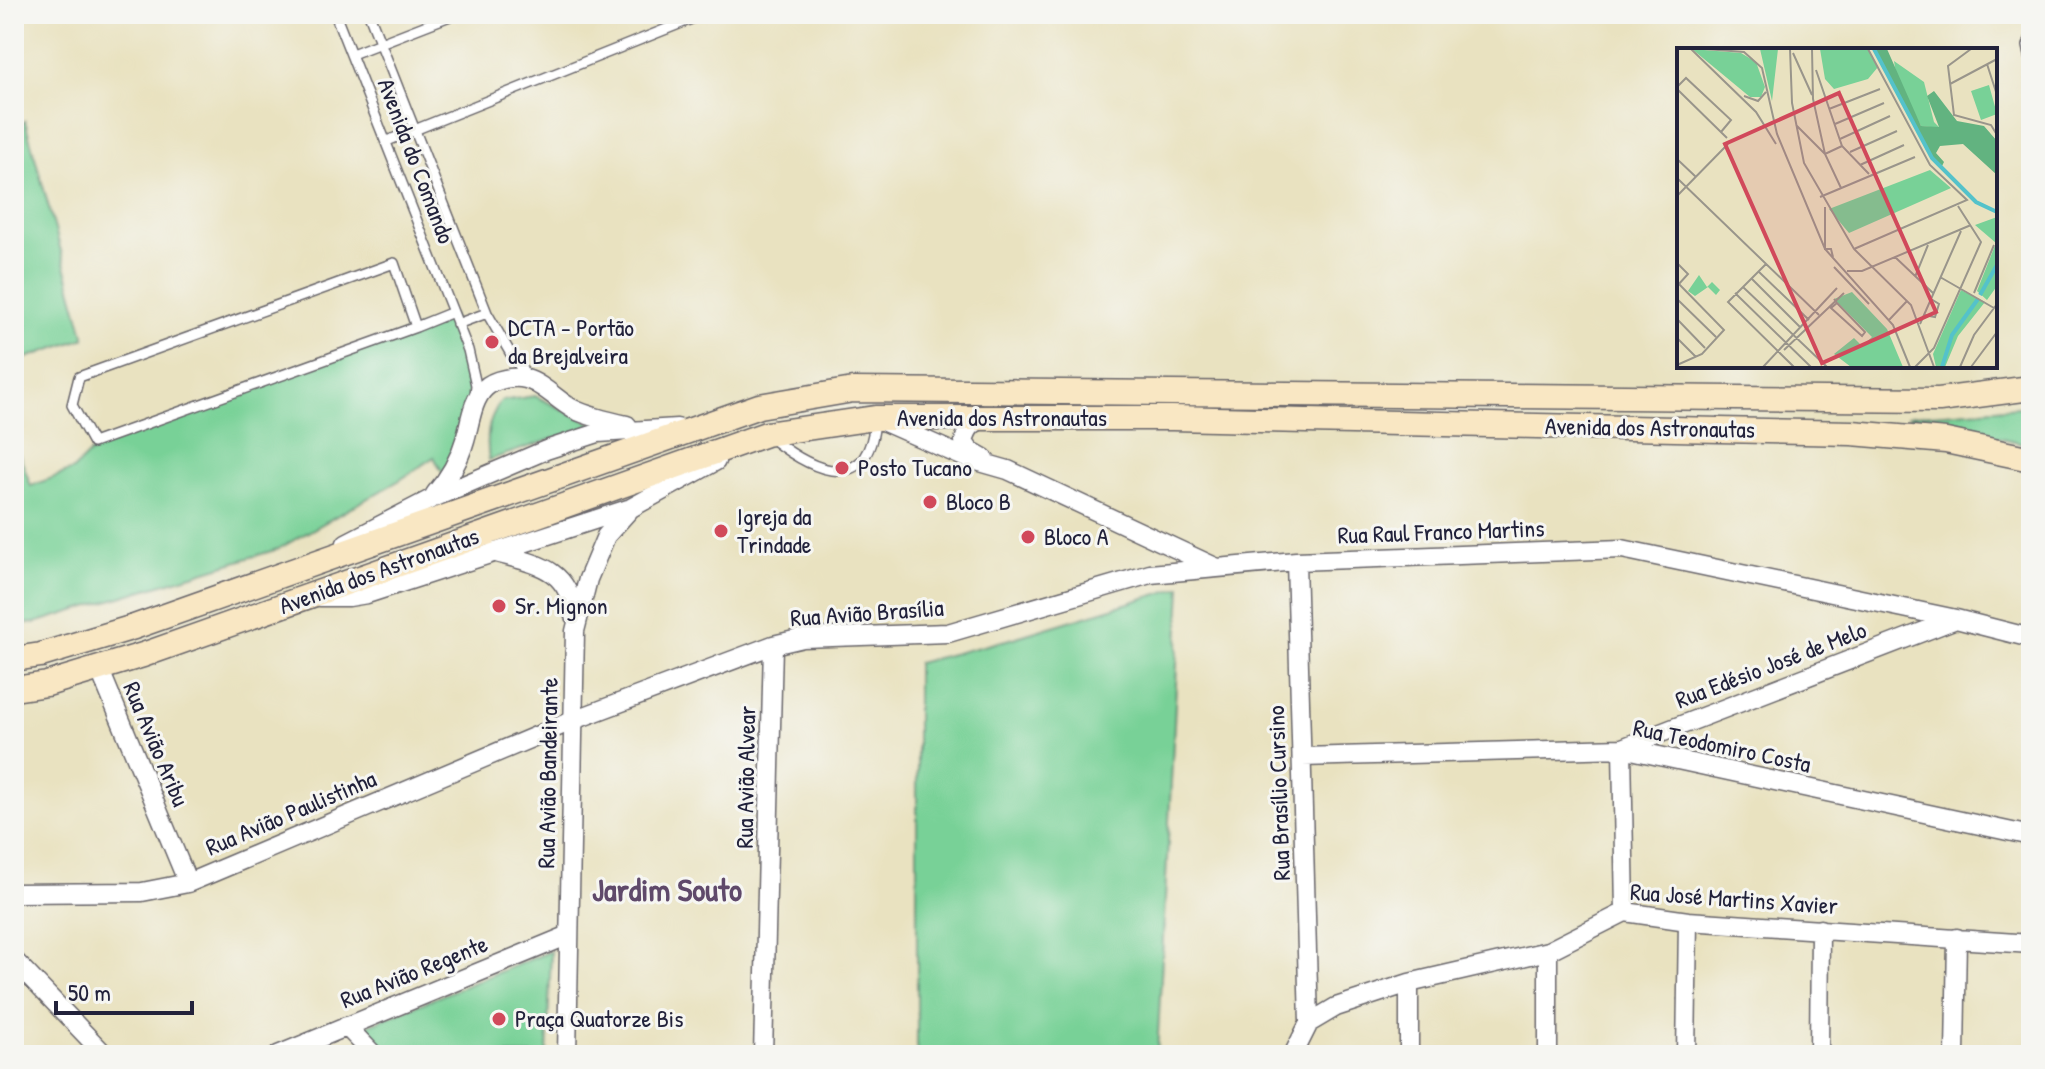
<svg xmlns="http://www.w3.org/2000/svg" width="2045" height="1069" font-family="'Patrick Hand',sans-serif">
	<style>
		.green { fill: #78d197; stroke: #4d7a69; stroke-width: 2 }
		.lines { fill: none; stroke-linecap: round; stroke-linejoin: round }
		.lane-casing { stroke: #68656a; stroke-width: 12 }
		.street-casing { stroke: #68656a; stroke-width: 21 }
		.secondary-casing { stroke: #68656a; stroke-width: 27 }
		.lane { stroke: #fff; stroke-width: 9 }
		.street { stroke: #fff; stroke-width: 18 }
		.secondary { stroke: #f9e7c3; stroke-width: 24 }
		.poi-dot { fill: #d1495b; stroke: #f6f6f2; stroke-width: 3 }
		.labels { text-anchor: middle; stroke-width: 6; stroke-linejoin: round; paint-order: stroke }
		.street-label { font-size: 24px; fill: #22223b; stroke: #f6f6f2 }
		.poi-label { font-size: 24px; fill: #22223b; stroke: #f6f6f2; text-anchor: start }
		.district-label { font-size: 32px; font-weight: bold; fill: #5f496a; stroke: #f6f6f2 }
		.inset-river { fill: none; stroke: #54c2ca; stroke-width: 4 }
		.inset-road { fill: none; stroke: #99958b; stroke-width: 2 }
		.view { fill: #d1495b; fill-opacity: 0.15; stroke: #d1495b; stroke-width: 4 }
		.inset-edge { fill: none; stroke: #22223b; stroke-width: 4 }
	</style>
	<rect width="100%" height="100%" fill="#f6f6f2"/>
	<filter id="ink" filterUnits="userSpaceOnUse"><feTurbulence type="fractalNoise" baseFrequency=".0125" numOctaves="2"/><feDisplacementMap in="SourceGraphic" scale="16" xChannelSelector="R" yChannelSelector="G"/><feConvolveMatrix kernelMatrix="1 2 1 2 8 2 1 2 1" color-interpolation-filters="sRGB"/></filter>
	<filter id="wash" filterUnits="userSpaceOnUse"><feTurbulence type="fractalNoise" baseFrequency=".006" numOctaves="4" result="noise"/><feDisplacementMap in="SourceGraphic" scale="32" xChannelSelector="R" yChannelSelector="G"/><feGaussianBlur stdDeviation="1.8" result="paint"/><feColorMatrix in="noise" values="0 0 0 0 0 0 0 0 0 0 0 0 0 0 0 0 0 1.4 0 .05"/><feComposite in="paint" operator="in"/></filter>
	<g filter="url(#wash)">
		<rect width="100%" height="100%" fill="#e9e2c0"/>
		<path class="green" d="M25,121L85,338L14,362V127Z
			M452,315L473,411L445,478L434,457L400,480L278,549L35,623L14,625V440L31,486L73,470L95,448Z
			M535,396L595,425L489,460C486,438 487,420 501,401Z
			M2031,406V445L1907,416Z
			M1181,587L1157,1055H917V663L1010,639Z
			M551,951L547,1055H388L361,1028Z"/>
	</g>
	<g filter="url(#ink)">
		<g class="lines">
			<g class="lane-casing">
				<path id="lane" d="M335,14L468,350L476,385L475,395
					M369,14L487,313L512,356L527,376
					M2030,14L2031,17
					M2031,37L2028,46L2031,60
					M352,54L455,14
					M387,141L704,14
					M457,324L487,313
					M416,327L394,263L79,377L72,405L93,443L416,327L453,312
					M772,439C814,472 868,496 875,421"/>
			</g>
			<g class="street-casing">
				<path id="street" d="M880,420L966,458L1008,470L1215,567
					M984,458L970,450L964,441C968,426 973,423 987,417
					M435,494C449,478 459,461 465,440C470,424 472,400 485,388C494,379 514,376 526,379C542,383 558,401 573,409C590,417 608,421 627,425
					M346,543L431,499L546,450L598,433L677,428
					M493,552C534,564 569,566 574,616
					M320,597H349L367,594L631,508L716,461
					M99,668L188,883
					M1302,757L1622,748L2031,836
					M14,893L142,892L188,883L574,720L773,645L803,638L948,633L1150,574L1296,561L1622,549L1956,619L2031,638
					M1625,912L1622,748L1956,619
					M1548,951V1055
					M14,960L105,1055
					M1309,1023L1336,1007L1409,983L1548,951L1625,912L1688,921L2031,944
					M346,1026L374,1055
					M278,1055L569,935
					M567,1055L575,631L588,579L606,536L631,508
					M763,1055L773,645
					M1293,1055L1309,1023L1296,561
					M1409,1055V983
					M1686,1055L1688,921
					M1819,1055L1820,929
					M1955,1055L1957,938"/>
			</g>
			<g class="secondary-casing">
				<path id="secondary" d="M14,659L41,655L134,627L759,406L853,390L1939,400L2031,388
					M14,689L47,684L143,655L766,434L875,418H1172L1852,433L1946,441L2031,459"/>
			</g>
			<use href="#lane" class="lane"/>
			<use href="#street" class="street"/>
			<use href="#secondary" class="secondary"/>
		</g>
	</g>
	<g class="poi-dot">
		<circle cx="492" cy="342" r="8"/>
		<circle cx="842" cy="468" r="8"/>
		<circle cx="930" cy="502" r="8"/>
		<circle cx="721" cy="531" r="8"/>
		<circle cx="1028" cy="537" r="8"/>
		<circle cx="499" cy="606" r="8"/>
		<circle cx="499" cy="1019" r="8"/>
	</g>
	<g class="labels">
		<g class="street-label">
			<text transform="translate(416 161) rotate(69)" y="8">Avenida do Comando</text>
			<text x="1002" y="426">Avenida dos Astronautas</text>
			<text transform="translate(1650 428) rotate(1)" y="8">Avenida dos Astronautas</text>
			<text transform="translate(1441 532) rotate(-2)" y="8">Rua Raul Franco Martins</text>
			<text transform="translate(379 571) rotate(-20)" y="8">Avenida dos Astronautas</text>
			<text transform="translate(867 613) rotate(-4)" y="8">Rua Avião Brasília</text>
			<text transform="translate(1771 665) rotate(-21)" y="8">Rua Edésio José de Melo</text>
			<text transform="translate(156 744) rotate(67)" y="8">Rua Avião Aribu</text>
			<text transform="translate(1722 746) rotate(12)" y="8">Rua Teodomiro Costa</text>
			<text transform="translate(548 773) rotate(-89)" y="8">Rua Avião Bandeirante</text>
			<text transform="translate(746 777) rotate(-89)" y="8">Rua Avião Alvear</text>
			<text transform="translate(1279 793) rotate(-92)" y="8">Rua Brasílio Cursino</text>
			<text transform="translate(291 813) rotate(-23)" y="8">Rua Avião Paulistinha</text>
			<text transform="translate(1734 899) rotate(4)" y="8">Rua José Martins Xavier</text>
			<text transform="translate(414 972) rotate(-22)" y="8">Rua Avião Regente</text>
		</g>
		<g class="poi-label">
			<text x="508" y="336">DCTA - Portão<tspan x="508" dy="28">da Brejalveira</tspan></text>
			<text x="858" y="476">Posto Tucano</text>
			<text x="946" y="510">Bloco B</text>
			<text x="737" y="525">Igreja da<tspan x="737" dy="28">Trindade</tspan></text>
			<text x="1044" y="545">Bloco A</text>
			<text x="515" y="614">Sr. Mignon</text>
			<text x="515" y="1027">Praça Quatorze Bis</text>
		</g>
		<g class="district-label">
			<text x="667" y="901">Jardim Souto</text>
		</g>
	</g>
	<g transform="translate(1677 48)">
		<rect width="320" height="320" fill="#e9e2c0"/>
		<path d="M15,1L64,5L79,14L88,39L84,49H73ZM83,1H101L95,53ZM143,1H191L201,19L191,31L157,41L148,31ZM217,13L247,34L257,74L263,80L244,78L220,32ZM312,37L320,66L304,72L294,43ZM253,122L274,140L172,185L152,161ZM320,169V238L310,252L300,243L319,195L298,177ZM22,227L30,239L35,234L43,242L39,247L31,239L18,248L11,243ZM284,242L308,254L281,288L268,319H259L256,306ZM175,244L210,281L226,319H174L157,306L177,290L185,298L195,289L157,251Z" fill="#78d197"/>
		<path d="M197,1H210L244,78L262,79L250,48L257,43L280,73L307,78L320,93V127L286,96L263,98L259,105L267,114L264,120L255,110Z" fill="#62b380"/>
		<path class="inset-river" d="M197,1L255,110L299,154L320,164M303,247L320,217M265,319L275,287L301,251"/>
		<path class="inset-road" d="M14,1L79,64L99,96M28,1L67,4L85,20L100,86L148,201L216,277L233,319M113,1L115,55L127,115L177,201L234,257L257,319M135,1L136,51L148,106L164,140M294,1L271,18L277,67L314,77L320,87M116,5L135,47M310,16L320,47M139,22L165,98L192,126M273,36L320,11M0,39L9,30L54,72L44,84M0,41L50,90M67,48L81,53L89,44M152,61L203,41M158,76L207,55M119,77L148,106L165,98M163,91L213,68M173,104L220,83M0,111L19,129M183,117L227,97M0,130L142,267M0,148L51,96M143,149L238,109M148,159V201H154L156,209M177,201L290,152L253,117L191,1M218,209L256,245M0,215L11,226L1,237M89,216L51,254L117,319M157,219L192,256M81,223L132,272M170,223H185L294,177M238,229L251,197M263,229L317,260M74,230L124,280M0,234L47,282L25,306L0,317M66,239L150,319M58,245L134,319M297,245L317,197M0,251L39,289M157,251L160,255L188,284L185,288L154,260L160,255M247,267L258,269L262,256L254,251M0,271L28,300M212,272L230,253M243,276L284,183M0,290L19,309M107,302L167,245M86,319L160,240M238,319L257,300L304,194L281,158M283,319L297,287L320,256M294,319L320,284"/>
		<path class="view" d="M162,45L259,264L145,315L48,96Z"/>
		<rect width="320" height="320" class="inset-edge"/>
	</g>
	<rect width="2045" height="1069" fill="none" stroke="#f6f6f2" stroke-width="48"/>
	<path d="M56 1001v12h136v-12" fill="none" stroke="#22223b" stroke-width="4"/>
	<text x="68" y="1001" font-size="24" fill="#22223b" stroke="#f6f6f2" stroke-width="6" paint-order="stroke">50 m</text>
</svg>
